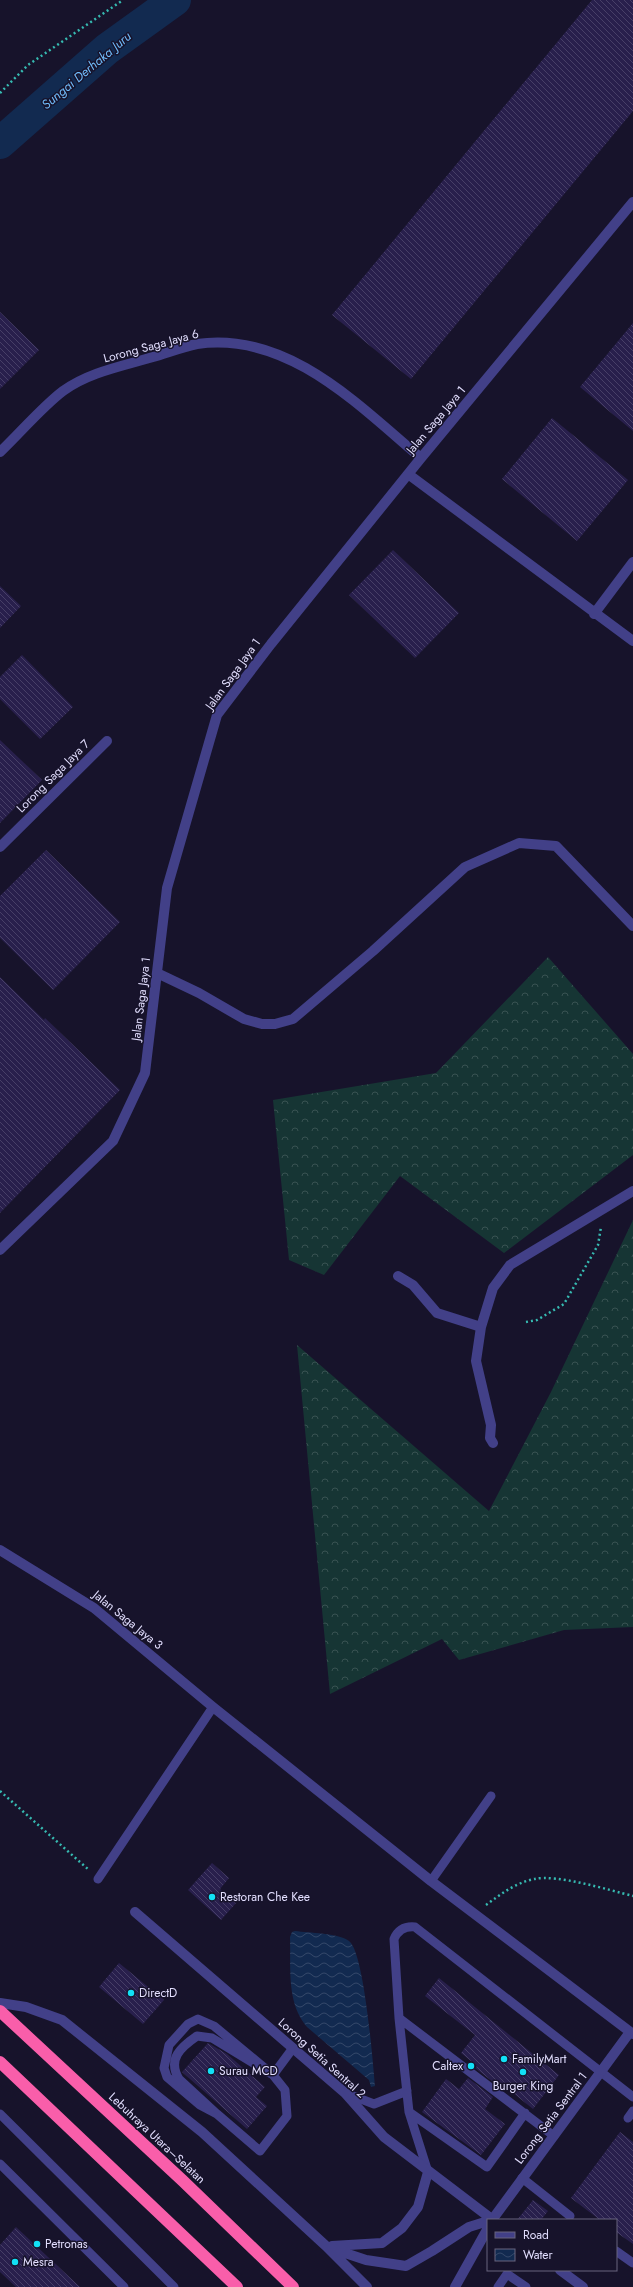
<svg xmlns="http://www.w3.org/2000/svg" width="633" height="2287" font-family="Jost,sans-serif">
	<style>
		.forest { fill: url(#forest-crowns) }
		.water { fill: url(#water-waves) }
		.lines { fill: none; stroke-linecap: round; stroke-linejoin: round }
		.river { stroke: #122a50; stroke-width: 32 }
		.building { fill: url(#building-back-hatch) }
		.path { stroke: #36bab1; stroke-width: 2.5; stroke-dasharray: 2 3; stroke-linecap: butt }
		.lane { stroke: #424088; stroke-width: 9 }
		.street { stroke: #424088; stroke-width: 10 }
		.highway { stroke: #f95eaa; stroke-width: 12 }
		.poi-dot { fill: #12e1f6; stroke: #17132b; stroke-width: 1.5 }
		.labels { text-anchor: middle; stroke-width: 3; stroke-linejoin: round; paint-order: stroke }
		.street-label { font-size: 12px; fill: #e2defe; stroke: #17132b }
		.poi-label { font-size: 12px; fill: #e2defe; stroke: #17132b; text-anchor: start }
		.water-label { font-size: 13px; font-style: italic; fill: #70bbfa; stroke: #17132b }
	</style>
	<defs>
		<pattern id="forest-crowns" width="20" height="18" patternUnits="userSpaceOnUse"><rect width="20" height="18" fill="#163534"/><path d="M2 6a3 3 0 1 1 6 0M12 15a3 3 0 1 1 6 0" fill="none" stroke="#385252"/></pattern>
		<pattern id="water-waves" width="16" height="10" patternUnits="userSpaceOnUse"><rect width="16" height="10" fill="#122a50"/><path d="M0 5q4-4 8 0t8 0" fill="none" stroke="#34486a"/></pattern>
		<pattern id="building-back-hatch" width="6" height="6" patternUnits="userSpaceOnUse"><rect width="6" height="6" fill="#281f4c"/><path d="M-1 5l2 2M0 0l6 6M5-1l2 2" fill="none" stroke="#473f67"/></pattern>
	</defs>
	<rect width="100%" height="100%" fill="#17132b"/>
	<path class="forest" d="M548,957L633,1054V1155L504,1253L400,1176L324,1275L289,1260L273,1100L436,1073Z
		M633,1220V1627L564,1630L459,1660L442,1639L330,1694L297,1345L489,1511L551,1392Z"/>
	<path class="water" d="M295,1931C309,1933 338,1933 349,1941C364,1951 373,2063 375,2086L371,2087L369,2080L307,2027C286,2003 291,1967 290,1937L292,1932Z"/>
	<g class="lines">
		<path class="river" d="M0,143L107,49L175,0"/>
	</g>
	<path class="building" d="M592,0H633V111L411,379L332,315Z
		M0,312L39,350L0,389Z
		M633,323V431L580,387Z
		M552,418L628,480L577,541L502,479Z
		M393,550L459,613L415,658L349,595Z
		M0,586L21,606L0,628Z
		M22,655L73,707L40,739L0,699V677Z
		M0,740L42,780L0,823Z
		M46,850L120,922L53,990L0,938V896Z
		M0,977L44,1020L45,1018L120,1090L0,1213Z
		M212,1863L229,1878L220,1889L236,1903L221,1920L188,1890Z
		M119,1963L164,2000L143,2024L99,1987Z
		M439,1978L559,2075L533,2109L503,2085L501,2088L475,2068L477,2066L461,2053L475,2035L425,1996Z
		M208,2043L227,2054L265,2087L256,2097L267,2106L247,2129L182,2072Z
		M468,2078L493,2097L485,2109L505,2124L481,2155L422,2112L446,2079L459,2089Z
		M620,2132L633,2142V2244L616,2232V2220H600L571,2198Z
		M533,2200L548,2211L541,2220H517Z
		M16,2227L80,2287H16L0,2272V2245Z"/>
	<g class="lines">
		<path class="path" d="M0,93L28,65L123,0
			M526,1322L537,1320L564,1304L598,1245L601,1227
			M0,1791L89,1870
			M486,1905C501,1894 515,1883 534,1879C557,1874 609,1890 633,1896"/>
		<path class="lane" d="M98,1879L213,1707
			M431,1881L491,1796
			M399,2018L554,2136
			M273,2075L293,2048
			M345,2093L374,2104L407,2091
			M409,2112L487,2167L525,2113
			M0,2114L174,2287
			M217,2114L179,2079C167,2059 181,2047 197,2036L212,2038L273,2075L285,2090L287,2116L260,2151L217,2114L200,2105L167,2077L164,2068L169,2045L188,2024L198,2019L214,2026L273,2075
			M628,2118L633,2111
			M0,2164L124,2287
			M428,2172L409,2112L399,2018L394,1939C398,1930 405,1926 415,1927L633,2097
			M522,2178L570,2216
			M616,2251L633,2263
			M498,2287L507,2274L526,2287"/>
		<path class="street" d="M0,452C19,434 43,406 63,391C89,372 123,366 153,357C167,353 182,347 197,344C288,331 358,405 421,458
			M408,474L633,641
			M594,614L633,562
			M0,847L107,741
			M157,973L199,993L244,1019L262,1024H275L293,1019L373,951L465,867L519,843L556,846L633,926
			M0,1250L113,1141L145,1073L167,888L217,715L271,644L421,458L633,202
			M398,1276L413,1285L437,1313L481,1327
			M493,1443L490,1438L491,1425L476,1361L481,1327L493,1288L510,1265L633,1191
			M0,1550L94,1608L213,1707L431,1881L633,2034
			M135,1912L345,2093L384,2137L493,2220
			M0,2003L26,2007L62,2020L202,2132L326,2246L367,2287
			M492,2220L630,2032
			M332,2246L382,2243L402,2228L418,2207L428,2172
			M330,2248L366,2260L406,2266L432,2251L469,2227L488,2221
			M560,2270L583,2287
			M455,2287L488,2228"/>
		<path class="highway" d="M0,2011L182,2180L293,2287
			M0,2062L237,2287"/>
	</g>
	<g class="poi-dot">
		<circle cx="212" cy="1897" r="4"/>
		<circle cx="131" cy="1993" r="4"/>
		<circle cx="504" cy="2059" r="4"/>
		<circle cx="471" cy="2066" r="4"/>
		<circle cx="211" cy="2071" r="4"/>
		<circle cx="523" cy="2072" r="4"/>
		<circle cx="37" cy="2244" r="4"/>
		<circle cx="15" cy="2262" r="4"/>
	</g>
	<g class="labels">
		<g class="street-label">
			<text transform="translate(151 346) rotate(-15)" y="4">Lorong Saga Jaya 6</text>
			<text transform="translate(436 420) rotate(-50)" y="4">Jalan Saga Jaya 1</text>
			<text transform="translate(233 674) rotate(-54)" y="4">Jalan Saga Jaya 1</text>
			<text transform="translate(53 776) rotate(-45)" y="4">Lorong Saga Jaya 7</text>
			<text transform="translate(141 999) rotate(-83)" y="4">Jalan Saga Jaya 1</text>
			<text transform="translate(128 1620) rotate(39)" y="4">Jalan Saga Jaya 3</text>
			<text transform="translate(322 2058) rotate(42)" y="4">Lorong Setia Sentral 2</text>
			<text transform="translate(551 2118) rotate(-53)" y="4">Lorong Setia Sentral 1</text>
			<text transform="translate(157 2138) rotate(43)" y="4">Lebuhraya Utara–Selatan</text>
		</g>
		<g class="poi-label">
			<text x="220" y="1901">Restoran Che Kee</text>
			<text x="139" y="1997">DirectD</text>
			<text x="512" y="2063">FamilyMart</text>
			<text x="463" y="2070" text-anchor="end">Caltex</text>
			<text x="219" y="2075">Surau MCD</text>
			<text x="523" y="2090" text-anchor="middle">Burger King</text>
			<text x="45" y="2248">Petronas</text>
			<text x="23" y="2266">Mesra</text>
		</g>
		<g class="water-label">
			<text transform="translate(86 70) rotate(-40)" y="5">Sungai Derhaka Juru</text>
		</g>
	</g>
	<rect x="487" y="2219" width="130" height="52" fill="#17132b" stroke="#68647f"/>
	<rect x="495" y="2232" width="20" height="6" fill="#424088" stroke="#68647f"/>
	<text x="523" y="2239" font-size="12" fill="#e2defe">Road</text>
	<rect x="495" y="2249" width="20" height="12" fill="url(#water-waves)" stroke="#68647f"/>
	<text x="523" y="2259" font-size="12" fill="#e2defe">Water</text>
</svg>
